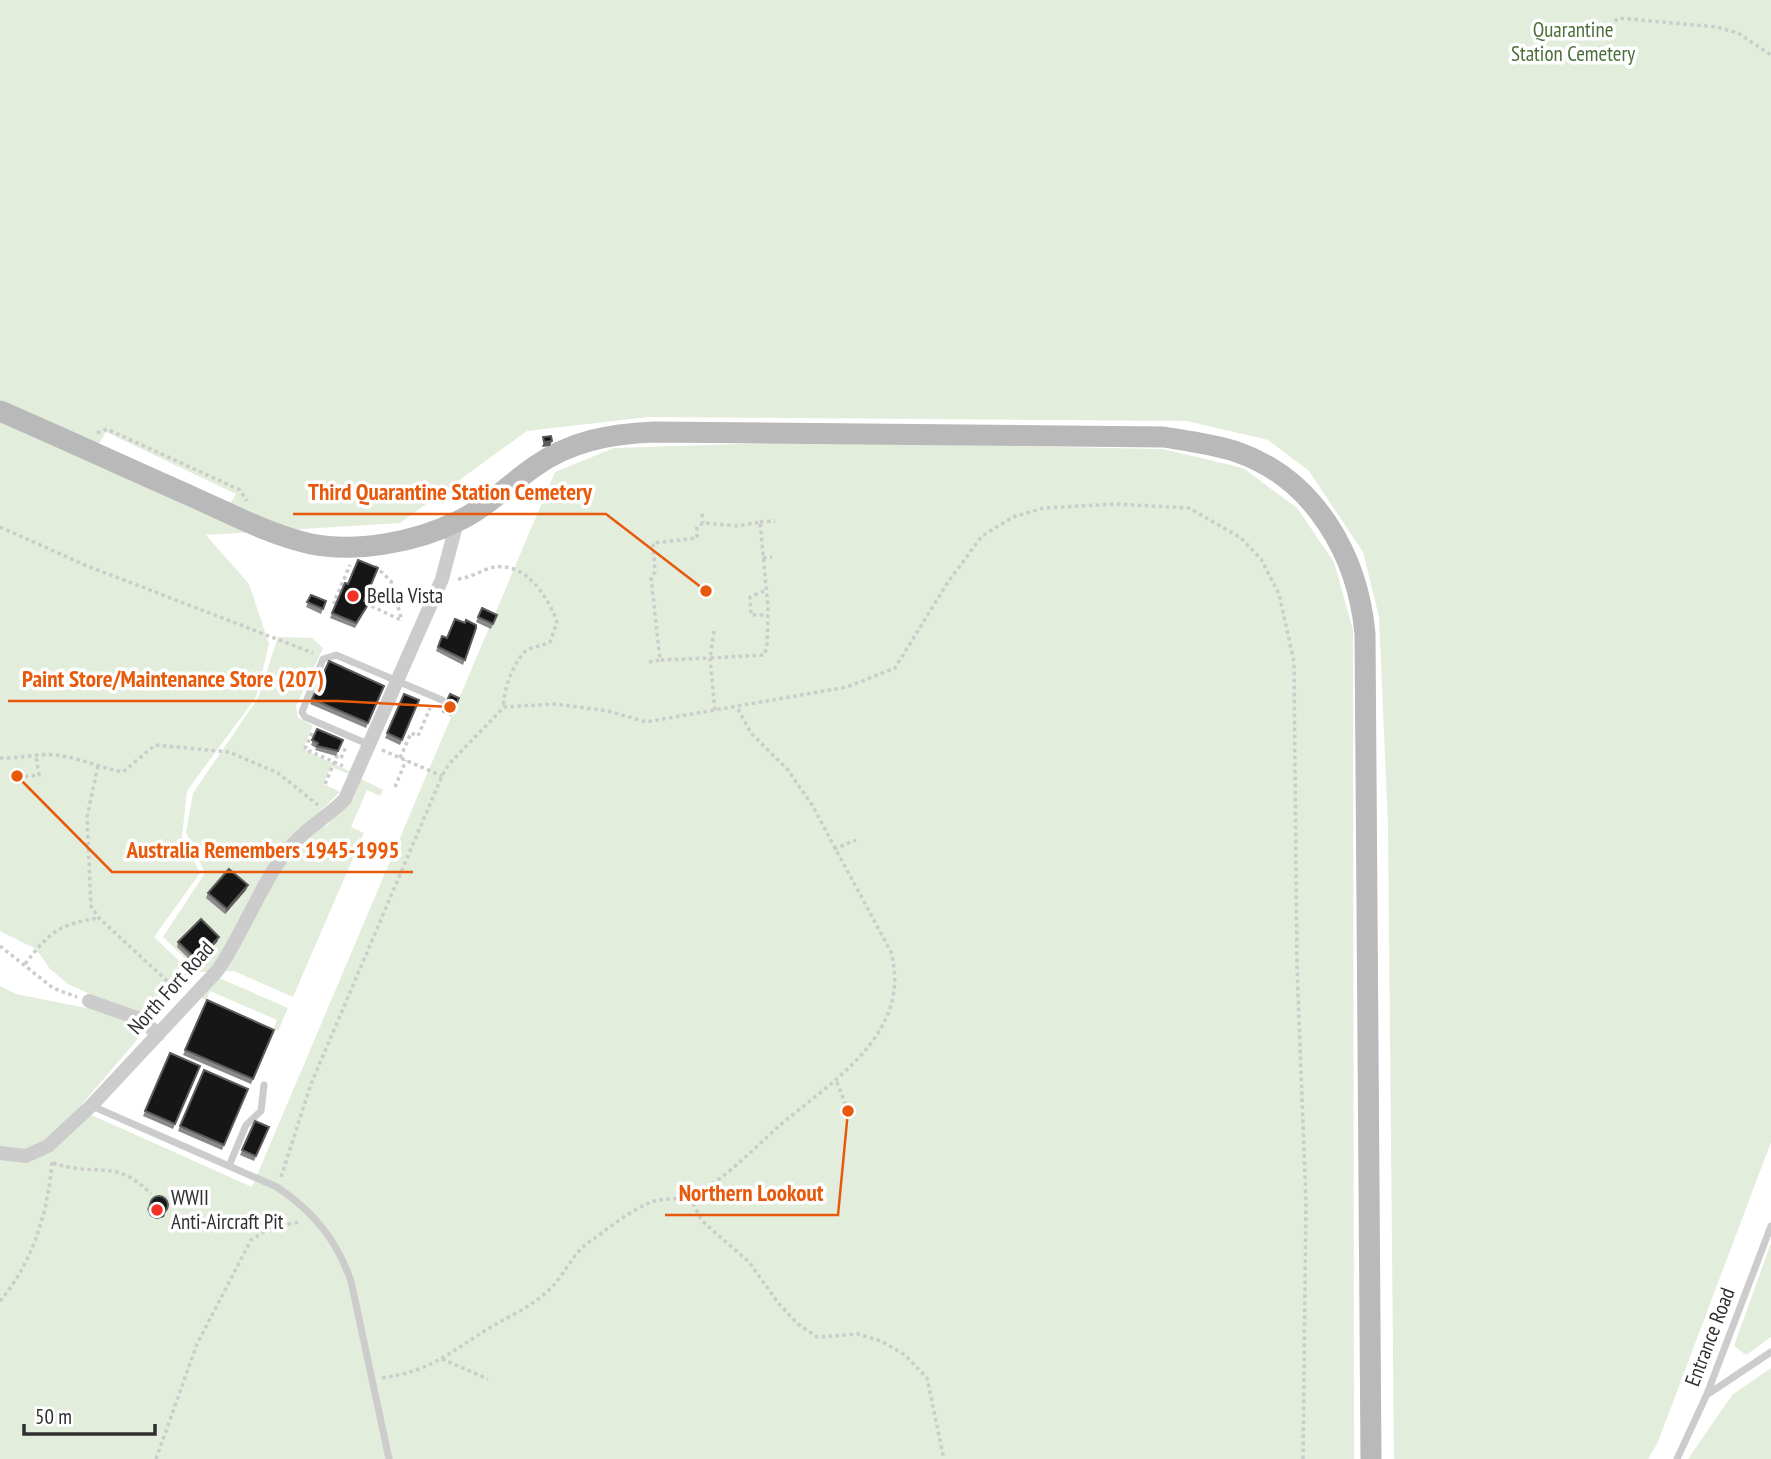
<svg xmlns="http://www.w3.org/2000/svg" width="1771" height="1459" font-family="'PT Sans Narrow',sans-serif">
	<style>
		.green { fill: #e3eddb; fill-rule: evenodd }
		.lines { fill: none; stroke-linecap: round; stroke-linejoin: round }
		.path { stroke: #ccc; stroke-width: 3.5; stroke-dasharray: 3.5 3.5; stroke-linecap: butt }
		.lane { stroke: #ccc; stroke-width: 7 }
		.street { stroke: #ccc; stroke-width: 14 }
		.secondary { stroke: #b9b9b9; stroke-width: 21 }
		.wall { fill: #8a8a8a }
		.shaded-wall { fill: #5c5c5c }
		.building { fill: #161616; stroke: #5c5c5c; stroke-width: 2 }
		.poi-dot { fill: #f23025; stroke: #fff; stroke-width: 2.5 }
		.labels { text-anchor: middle; stroke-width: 7; stroke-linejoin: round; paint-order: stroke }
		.park-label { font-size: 21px; fill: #4b6e39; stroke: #fff }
		.poi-label { font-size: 21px; fill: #2f2f2f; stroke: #fff; text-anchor: start }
		.street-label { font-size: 21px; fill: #2f2f2f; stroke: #fff }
		.leader { fill: none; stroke: #e8590c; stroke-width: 2.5 }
		.callout-dot { fill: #e8590c; stroke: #fff; stroke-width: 2.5 }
		.callout-label { font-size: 23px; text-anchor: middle; font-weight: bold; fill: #e8590c; stroke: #fff; stroke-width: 7; stroke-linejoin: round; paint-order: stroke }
	</style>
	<rect width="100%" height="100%" fill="#fff"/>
	<path class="green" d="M0,0H1771V1142L1658,1442L1648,1459H1394L1388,825L1379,617L1363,552L1309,471L1268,440L1187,421L648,417L527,431L400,523L206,535L249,584L269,644L256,697L187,791L182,837L200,873L154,937L193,974L78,1109L252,1187L555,472L614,448L802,442L1163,449L1243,468L1297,508L1334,562L1353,630L1354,1459H0V986L16,994L86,1008L90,994L68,984L50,969L36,949L0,931ZM106,432L236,494L229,505L99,444Z
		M278,637L312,638L323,648L296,706L298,718L313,726L303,749L351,772L349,774L331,767L323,784L340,792L311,820L326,826L352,800L361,779L383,790L380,796L367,790L351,827L364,833L293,997L234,971L199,972L163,937L205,873L186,833L193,793L258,698Z
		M219,978L288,1008L278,1031L274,1029L277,1020L210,991L206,1000L199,997Z
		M1771,1243V1337L1746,1355L1734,1346Z
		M1771,1368V1459H1688L1732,1395Z"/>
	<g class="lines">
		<path class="path" d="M1609,47V28L1618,18L1717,27L1738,33L1771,55
			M97,433L107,429L240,490L247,501
			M702,514L703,523
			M760,522L775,521
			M0,527L85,565L313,653
			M763,558L772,557
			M375,566L391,581L402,621
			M458,579C471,578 483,569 495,567C527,563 548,597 557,622L550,642C542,646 536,646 529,649C516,654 501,695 504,707
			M764,591L750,597L751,615H767
			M337,603L334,602L350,565
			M365,603L403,621
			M714,631L710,658L764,655L767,647L768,607L760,522L738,526L703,523L697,527V538L653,543L655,572L651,577L660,660L710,658L715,711
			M649,662L660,660
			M312,733L305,749L343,766
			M382,750L442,776
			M0,758C18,759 37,753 55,755C79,757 99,768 123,772L155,745L229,752L278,773L318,805
			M400,758L411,733L418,736L430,708
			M98,766L87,817L91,906L99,918L177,990
			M18,768L20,777L39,775L36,756
			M325,784L337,756L341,758L346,747
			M395,787L406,760
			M834,849L856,840
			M257,851L275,840
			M0,946L53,988L77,997
			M25,964C49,933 58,924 99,918
			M837,1082L848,1111
			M53,1163C96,1178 115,1157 151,1194
			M281,1177L311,1084L442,776L450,763L504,707L556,704L608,711L646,722L847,687L895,668L948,582L982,536L1013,517L1044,508L1115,504L1189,508L1241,538L1261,559L1279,594L1294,662L1297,967L1306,1201L1303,1459
			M690,1197L702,1221L749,1262L779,1304L798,1324L817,1337L858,1334L881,1341L905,1355L927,1378L944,1459
			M0,1301C33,1262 48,1212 52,1162
			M442,1359L488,1379
			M382,1378C432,1371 450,1352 491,1327C510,1316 532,1306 549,1290C564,1276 572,1254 589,1242C608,1229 629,1211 651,1202C664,1197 680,1201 693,1195C727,1178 751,1151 779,1126C832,1081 913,1034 891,952L812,805L788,770L751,733L737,707
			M156,1459L197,1344L251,1240L272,1227L300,1222"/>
		<path class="lane" d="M370,745L305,717L302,712L323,659L336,655L442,700
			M92,1106L277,1187C314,1212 336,1239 351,1281L389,1459
			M229,1166L246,1125L261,1111L264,1085
			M1708,1394L1771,1352
			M1677,1459L1707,1394L1771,1226"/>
		<path class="street" d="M89,1001L143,1020L158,1035
			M0,1153L26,1156L48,1146L92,1105L217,971C243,935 267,868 296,841C311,825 330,815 345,799L442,579L457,522"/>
		<path class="secondary" d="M0,411C65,439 129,469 193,497C231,514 270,535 311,544C356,553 416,542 456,522C485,509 508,485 534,467C570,441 610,434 654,432L1163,437C1188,441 1213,444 1237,452C1315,479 1358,556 1365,634L1371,1459"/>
	</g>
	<path class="wall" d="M345,583L364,601L367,608L355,628L330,618Z
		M311,595L326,601L321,614L306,607Z
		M497,615L491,629L476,622L478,617Z
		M476,628L463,665L436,651L442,636L447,638Z
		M329,661L384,686L366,728L310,704Z
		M404,694L419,700L400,745L385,738Z
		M450,694L459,698L451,716L442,712Z
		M317,729L343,740L336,756L315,750L316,748L311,745Z
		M248,885L246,890L225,914L206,898L208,893Z
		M219,937L217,942L195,965L177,947L178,942Z
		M207,1000L274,1030L251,1084L183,1055Z
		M170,1053L200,1066L173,1129L143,1116Z
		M204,1070L248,1089L222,1150L178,1131Z
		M255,1121L269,1127L254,1161L240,1155Z
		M169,1203L164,1217L156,1219L150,1216L147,1209L149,1204Z"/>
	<path class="shaded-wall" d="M552,441L550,446L542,447L544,442Z
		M248,885L246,890L225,914L227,909Z
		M219,937L217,942L195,965L197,960Z
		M165,1212L164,1217L156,1219L158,1214Z"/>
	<path class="building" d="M551,436L552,441L544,442L543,437Z
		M358,560L378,568L364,601L369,603L356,623L332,613L345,583L348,584Z
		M311,595L326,601L323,609L307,602Z
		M482,608L497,615L493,624L478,617Z
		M455,619L465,623L466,620L476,625V628L465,660L438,647L442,636L447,638Z
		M329,661L384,686L368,723L312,699Z
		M404,694L419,700L402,740L387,733Z
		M450,694L459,698L453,711L444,707Z
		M317,729L343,740L338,751L317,746L318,743L312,740Z
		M229,869L248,885L227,909L208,893Z
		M201,919L219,937L197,960L178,942Z
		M207,1000L274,1030L253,1079L185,1050Z
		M170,1053L200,1066L175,1124L145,1111Z
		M204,1070L248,1089L224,1145L180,1126Z
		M255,1121L269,1127L256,1156L242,1150Z
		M150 1205a9 9 0 1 1 18 0a9 9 0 1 1-18 0Z"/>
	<g class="poi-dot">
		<circle cx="353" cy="596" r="7"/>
		<circle cx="157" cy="1210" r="7"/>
	</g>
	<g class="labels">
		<g class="park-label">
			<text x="1573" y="37">Quarantine<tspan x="1573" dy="24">Station Cemetery</tspan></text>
		</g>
		<g class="poi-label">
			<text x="367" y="603">Bella Vista</text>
			<text x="171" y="1205">WWII<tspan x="171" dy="24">Anti-Aircraft Pit</tspan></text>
		</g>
		<g class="street-label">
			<text transform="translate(171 988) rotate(-48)" y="7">North Fort Road</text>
			<text transform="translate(1710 1337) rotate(-69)" y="7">Entrance Road</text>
		</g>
	</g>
	<path class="leader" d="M706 591L606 514H293M450 707L338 701H8M17 776L112 872H413M848 1111L838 1215H665"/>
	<g class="callout-dot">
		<circle cx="706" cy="591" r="7"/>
		<circle cx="450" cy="707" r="7"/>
		<circle cx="17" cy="776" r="7"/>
		<circle cx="848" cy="1111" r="7"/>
	</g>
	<g class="callout-label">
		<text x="450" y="500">Third Quarantine Station Cemetery</text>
		<text x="173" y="687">Paint Store/Maintenance Store (207)</text>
		<text x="263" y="858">Australia Remembers 1945-1995</text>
		<text x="751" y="1201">Northern Lookout</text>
	</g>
	<path d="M24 1424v10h131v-10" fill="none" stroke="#2f2f2f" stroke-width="3.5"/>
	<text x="35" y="1424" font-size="21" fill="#2f2f2f" stroke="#ffffff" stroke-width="5" paint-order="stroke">50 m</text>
</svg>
